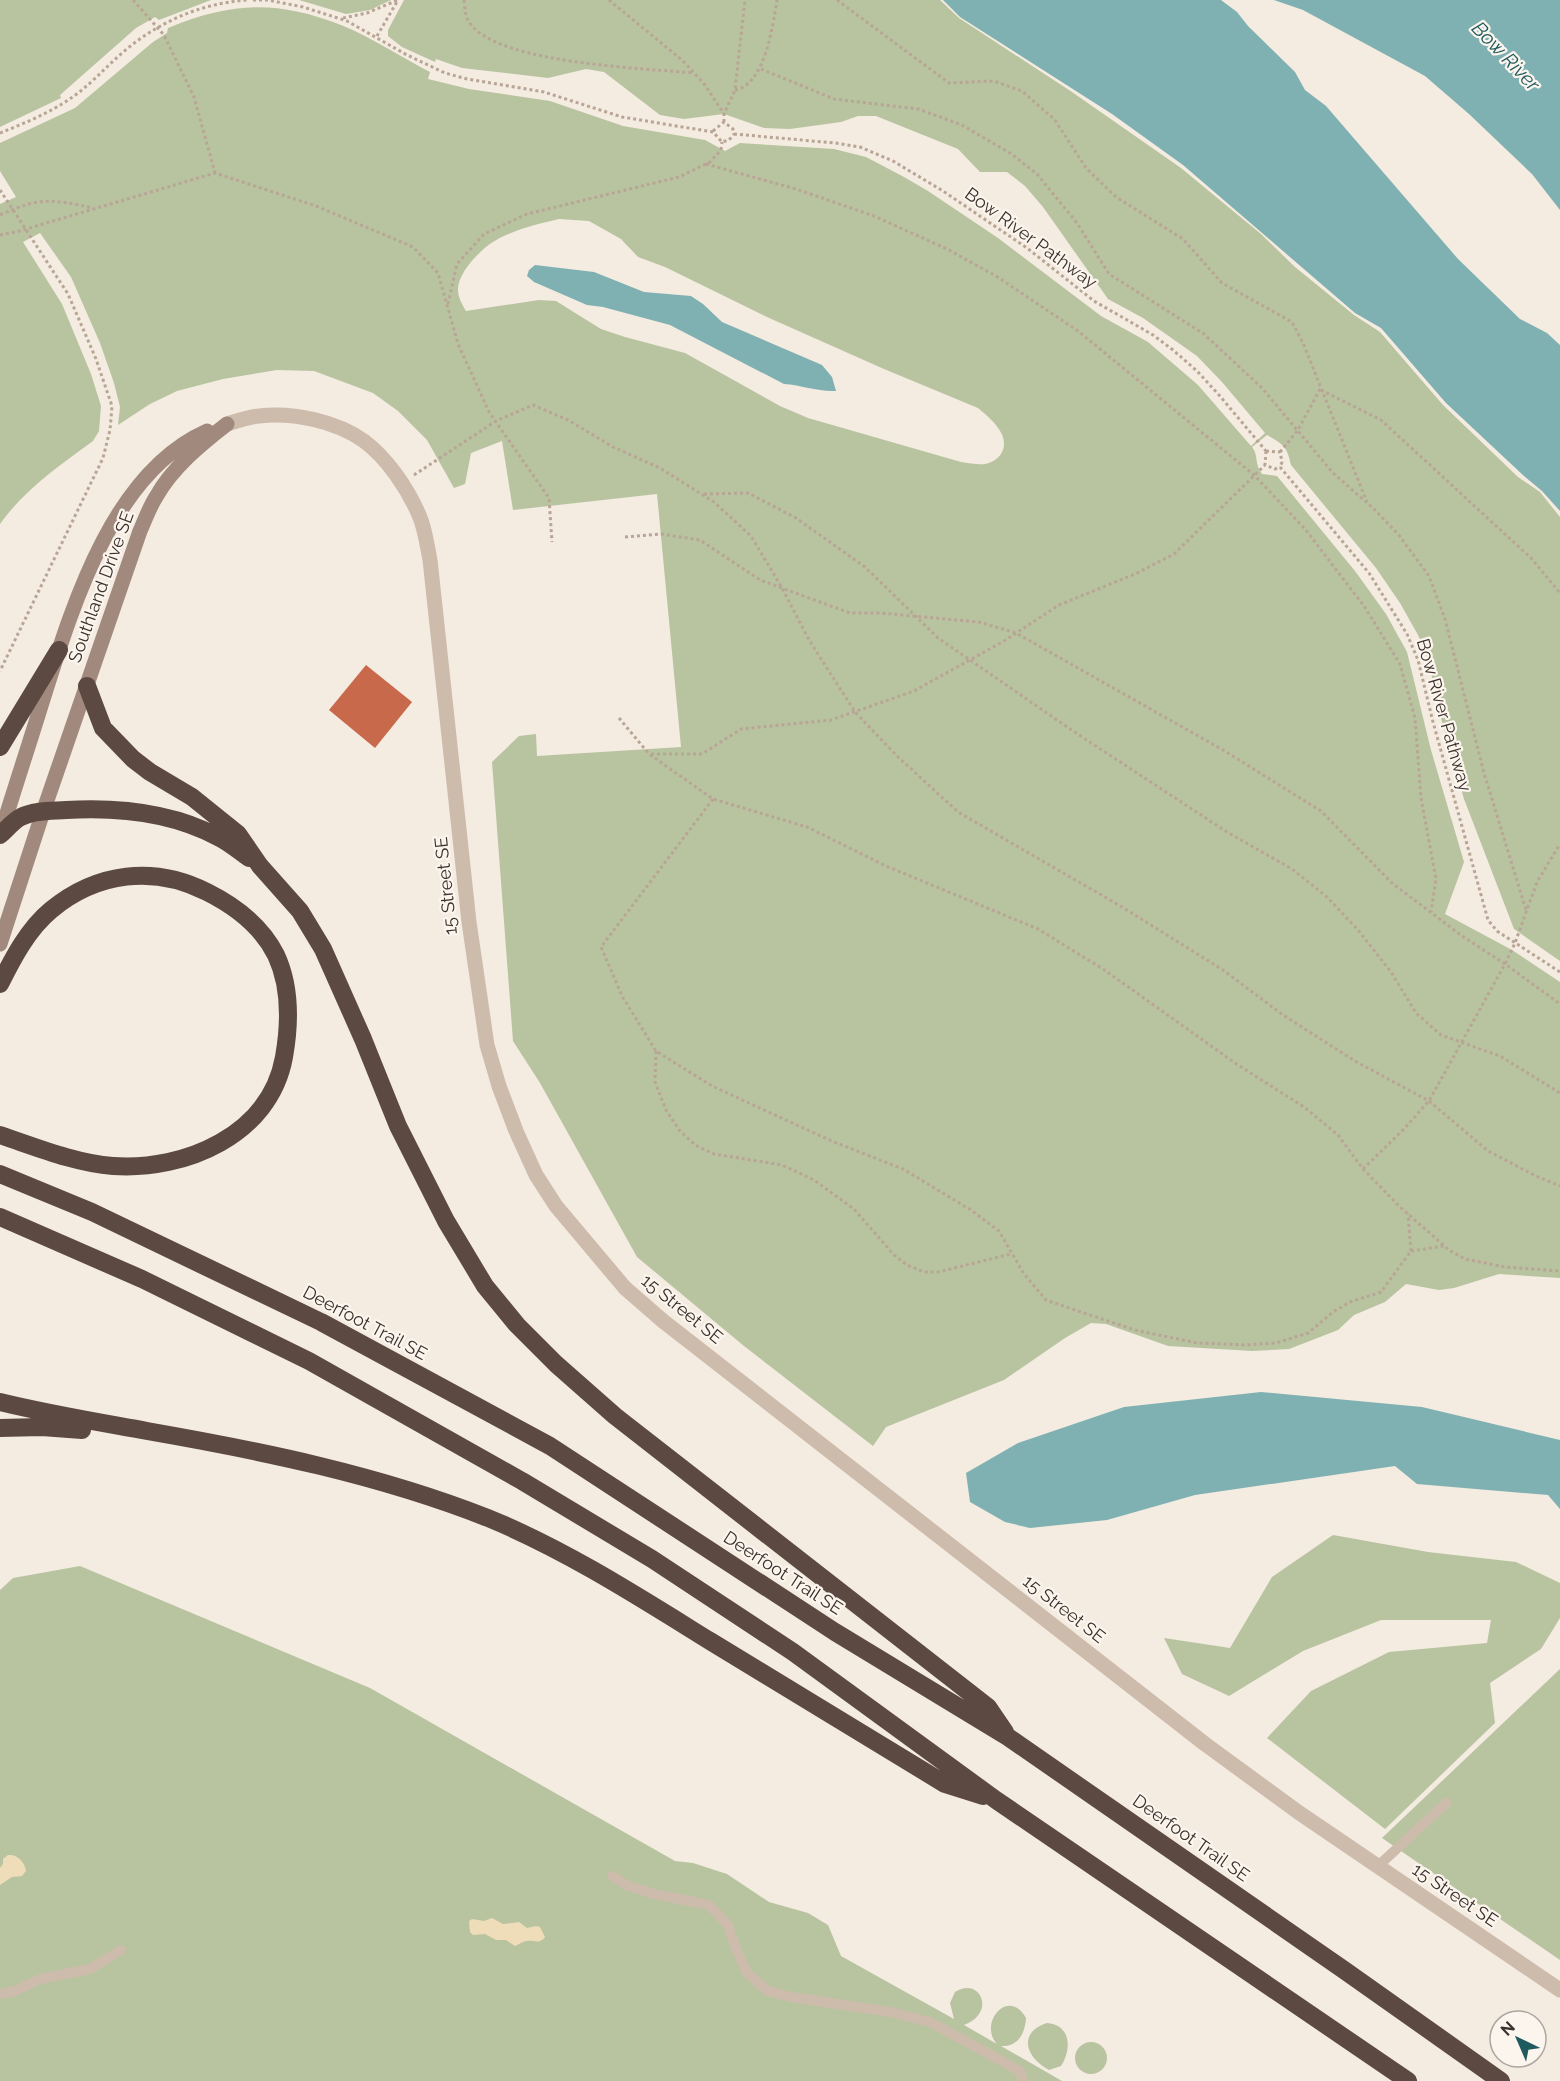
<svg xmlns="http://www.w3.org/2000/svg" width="1560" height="2081" font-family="Raleway,sans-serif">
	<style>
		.green { fill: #b8c4a0; fill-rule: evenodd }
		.sand { fill: #efdcb8 }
		.water { fill: #7fb0b2 }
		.building { fill: #c8694b }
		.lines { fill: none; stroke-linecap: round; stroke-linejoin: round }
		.path { stroke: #b9a596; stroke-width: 3; stroke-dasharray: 3 3; stroke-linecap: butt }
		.lane { stroke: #cdbbac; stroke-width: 10 }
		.street { stroke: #cdbbac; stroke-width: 15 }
		.secondary { stroke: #a18a7d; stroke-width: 15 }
		.highway { stroke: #5c4a42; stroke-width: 18 }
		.labels { text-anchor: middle; stroke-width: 4.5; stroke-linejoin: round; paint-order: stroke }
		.street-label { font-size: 18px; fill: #3b302b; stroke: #fbf5ee }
		.water-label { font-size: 20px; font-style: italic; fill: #1f5a5e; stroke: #fbf5ee }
	</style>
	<rect width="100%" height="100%" fill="#f4ebe1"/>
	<path class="green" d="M0,0H211L159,20L155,17L136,28L60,95L61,98L0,127Z
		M299,0H391L370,10L346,14Z
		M404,0H940L959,18L1072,92L1181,168L1261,234L1295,267L1354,315L1380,332L1443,405L1518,477L1540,492L1560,517V961L1514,929L1464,799L1437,704L1429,661L1418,635L1400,603L1376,568L1291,465C1287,446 1283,444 1267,435L1252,447C1259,456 1254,464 1262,474L1277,476L1355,571L1386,614L1407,652L1431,750L1464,862L1445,914L1512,950L1560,982V1278L1499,1274L1454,1288L1439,1290L1406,1284L1385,1302L1354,1315L1338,1330L1289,1349L1252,1351L1168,1346L1106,1324L1091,1323L1065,1338L1004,1380L886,1427L873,1446L744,1346L637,1257L540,1083L513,1041L492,762L519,736L536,734L537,756L681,747L657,494L513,510L502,441L471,453L465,484L454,488L427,440L398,411L373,393L314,371L277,370L223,379L177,391L150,404L118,425L120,407L114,383L100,343L71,277L40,233L23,242L62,304L91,374L101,406L99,431L93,441C59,466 25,489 0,524V204L16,197L0,171V143L75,108L153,42L167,33L168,28C232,2 276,0 341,25C371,37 401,57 430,72L428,79L469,89L550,101L623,126L705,140L725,151L740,143L834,149L866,157L904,177L928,191L998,238L1101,316L1148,342L1198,385L1251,446L1265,433L1222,382L1197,356L1143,318L1108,299L1043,207L1025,186L1007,172H980L958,149L876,116H858L841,122L790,129L764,128L724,114L684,119L660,115L604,72L586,69L548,78L462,68L436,59L435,62L402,47L388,36V30ZM559,219L589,221L621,239L638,257L665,267L767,317L884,369L978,408C991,419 1012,436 1001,454C998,459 991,463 985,464C978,465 969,463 961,462L808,418L780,406L685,353L625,337L601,329L556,301L539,300L466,311C462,304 458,298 458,289C458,273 480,250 493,242C512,230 538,224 559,219Z
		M1333,1535L1428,1552L1516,1562L1560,1583V1618L1541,1649L1490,1683L1495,1723L1385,1829L1267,1738L1311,1691L1389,1652L1487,1643L1491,1620H1381L1303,1651L1229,1696L1182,1674L1164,1638L1230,1648L1272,1577Z
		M80,1566L370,1688L675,1861L693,1863L727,1874L769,1902L808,1913L828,1925L841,1956L954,2019L950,2003L955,1992C980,1976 997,2013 964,2025L997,2044C978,2024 1008,1986 1026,2018C1025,2035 1017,2047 1001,2046L1062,2081H0V1590L13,1578Z
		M1560,1669V1960L1382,1838Z
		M1047,2023C1071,2025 1072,2049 1061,2066L1049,2070C1026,2058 1017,2033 1047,2023Z
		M1075 2058a16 16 0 1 1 32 0a16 16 0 1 1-32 0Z"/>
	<path class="sand" d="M8,1855C17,1854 25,1862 26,1871L22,1876L12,1877L0,1885V1868L3,1864V1859Z
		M492,1918L503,1924L519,1922L527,1928L536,1926L540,1927L545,1937C539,1946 532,1938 523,1942C520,1943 518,1945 515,1946L506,1940H496L485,1934L473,1935L470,1932L469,1921L472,1919L484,1921Z"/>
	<path class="water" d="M943,0H1221L1237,12L1248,26L1295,72L1305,90L1326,106L1458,259L1520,319L1547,333L1560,345V511L1542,491L1524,476L1446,403L1381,328L1355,313L1183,165L1112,114L960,17Z
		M1274,0H1560V210L1532,174L1469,114L1425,76L1303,10Z
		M535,265L594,272L644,292L691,296L703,304L722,322L822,365L832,377L836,391C818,392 802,385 784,384L670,325L603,307L587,305L534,282L527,276L529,270Z
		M1261,1392L1422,1407L1560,1440V1509L1548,1495L1417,1484L1395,1466L1195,1495L1107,1520L1030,1528L1005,1522L970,1502L966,1473L1018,1443L1124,1407Z"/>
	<path class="building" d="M366,665L412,702L375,748L329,710Z"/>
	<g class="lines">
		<path class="path" d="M133,0L164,35L194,97L215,173
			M253,0H268L303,7L347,21L407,55L445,73L467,79L544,92L622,117L713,132L722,142L729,140L734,134
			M464,0C465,10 465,18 472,26C506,64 642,68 694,73
			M609,0L683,61L705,85L724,114
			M837,0L949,83L994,81L1022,91L1055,120L1086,168L1116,197L1183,239L1222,283L1292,322L1303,343L1367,502
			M343,18L367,13L398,0
			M377,36L398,0
			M761,69L834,99L918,109L962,125L1010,153L1037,174L1077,223L1109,274L1204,334L1262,388L1333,473L1374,509L1398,534L1429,576L1445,619L1484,773L1526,910
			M735,90C765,85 773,25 777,0
			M724,122V114L735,90L745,0
			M713,131L724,122L733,129L734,134
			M0,133C25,123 52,112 74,96C92,83 106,67 122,53C158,22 201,3 248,0
			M734,134L835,143L860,147L893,161L943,191L1027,248L1094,301L1153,335L1173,350L1197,371L1219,395L1266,451
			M706,164L796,189L874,216L947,249L996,276L1078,331L1254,475L1305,529L1364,606L1400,664L1415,718L1421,798L1436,879L1431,912
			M0,190L68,294L96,359L112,406L110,430L103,458L0,671
			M0,215C40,197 51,199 93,208
			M0,235L16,232L215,173L316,206L413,247L438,273L458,344L489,412L549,498L552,542
			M448,304L457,264L484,234L527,214L679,177L710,162L721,150L722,142
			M1321,390L1381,420L1531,558L1560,593
			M1266,451L1265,465L1275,469L1280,467
			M1266,451L1280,452L1282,462L1280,467
			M1280,452L1298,430L1320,389
			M1280,467L1369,573L1407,634L1418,660L1433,722L1488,920L1497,931L1560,972
			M414,475L496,421L533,405L568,420L613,447L660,468L714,502L751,536L782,588L809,640L855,712L897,756L958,812L1122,907L1223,970L1283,1015L1355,1061L1429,1101L1488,1151L1536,1176L1560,1186
			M704,494L748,493L796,518L865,567L938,638L1073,731L1227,832L1292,869L1327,897L1358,930L1391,972L1416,1013L1441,1035L1500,1056L1560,1093
			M625,537L661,534L700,540L760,580L850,613H880L979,622L1016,633L1223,750L1321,811L1392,883L1462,936L1505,964L1560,1004
			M619,718L649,754L713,799L807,827L886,866L1038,929L1103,969L1235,1063L1304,1107L1338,1135L1363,1169L1400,1207L1449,1250L1465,1259L1505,1267L1560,1271
			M651,754H702L741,729L831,720L914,691L1004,641L1059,605L1135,574L1174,554L1265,465
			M713,799L601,947L622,996L656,1051L712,1086L834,1142L903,1169L971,1210L999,1231L1024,1274L1046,1300L1072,1309L1135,1330L1197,1343L1245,1345L1276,1343L1308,1333L1333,1312L1350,1302L1381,1292L1411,1251L1408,1214
			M656,1051L655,1082L666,1110L680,1131L695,1145L714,1154L782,1165L814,1180L854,1209L894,1255L907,1265L924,1272H938L1011,1254
			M1363,1169L1402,1131L1429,1101L1505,964L1515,943L1537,882L1560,844
			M1411,1251L1444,1246"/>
		<path class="lane" d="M1377,1867L1446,1803
			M612,1876L628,1886L654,1894L709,1905L728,1925L736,1949L747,1973L768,1991L791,1997L891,2012L930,2022L1020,2071L1023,2081
			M0,1994L15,1991L40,1979L90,1969L121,1950"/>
		<path class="street" d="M227,424C237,421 248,417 259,416C293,412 336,421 364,441C387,458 408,489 419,515C425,528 427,545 430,560L469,922L487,1045L499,1086L516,1131L536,1175L556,1206L625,1288L663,1321L1205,1744L1298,1812L1560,1990"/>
		<path class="secondary" d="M0,836C13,793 27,751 40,709C70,615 109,474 207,431
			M0,944L43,812L140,531C145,520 149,508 156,497C172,468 201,444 227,424"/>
		<path class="highway" d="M87,686L103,728L133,759L150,772L192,797L238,834L260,866L300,911L323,949L363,1039L398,1126L446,1221L485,1286L517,1325L556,1364L615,1416L988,1707L1005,1732
			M0,747L59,650
			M0,835C7,829 13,821 21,817C34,810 52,811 66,810C117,807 173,813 218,837C229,842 239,851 249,858
			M0,984C13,958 28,929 51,910C97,872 154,865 207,892C235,906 262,927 276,955C291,987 290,1023 284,1057C270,1135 185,1171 113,1166C75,1163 36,1147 0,1135
			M0,1174L92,1212L321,1322L550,1446L835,1632L1008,1737L1344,1970L1501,2081
			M0,1217L142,1279L309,1361L522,1481L652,1559L793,1652L996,1800L1408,2081
			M0,1402C49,1414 98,1422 147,1431C262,1451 379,1475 488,1518C566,1550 639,1597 710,1641C788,1689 867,1736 945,1784L983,1796
			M0,1428L42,1427L82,1430"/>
	</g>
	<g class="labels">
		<g class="street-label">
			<text transform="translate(1031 238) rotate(36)" y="6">Bow River Pathway</text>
			<text transform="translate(101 587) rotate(-70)" y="6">Southland Drive SE</text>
			<text transform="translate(1444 715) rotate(74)" y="6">Bow River Pathway</text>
			<text transform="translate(446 886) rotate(-96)" y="6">15 Street SE</text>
			<text transform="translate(682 1309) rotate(39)" y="6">15 Street SE</text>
			<text transform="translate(365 1323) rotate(28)" y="6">Deerfoot Trail SE</text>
			<text transform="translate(783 1573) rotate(33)" y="6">Deerfoot Trail SE</text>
			<text transform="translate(1064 1609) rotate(38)" y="6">15 Street SE</text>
			<text transform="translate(1191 1838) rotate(35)" y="6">Deerfoot Trail SE</text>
			<text transform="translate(1455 1895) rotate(34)" y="6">15 Street SE</text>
		</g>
		<g class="water-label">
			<text transform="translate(1506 56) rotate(46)" y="7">Bow River</text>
		</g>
	</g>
	<g transform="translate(1518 2039) rotate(316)"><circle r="28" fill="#fbf5ee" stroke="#aea6a0" stroke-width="1.5"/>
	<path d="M0-4.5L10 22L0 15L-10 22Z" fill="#1f5a5e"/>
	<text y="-9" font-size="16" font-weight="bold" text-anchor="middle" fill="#3b302b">N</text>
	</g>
</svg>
